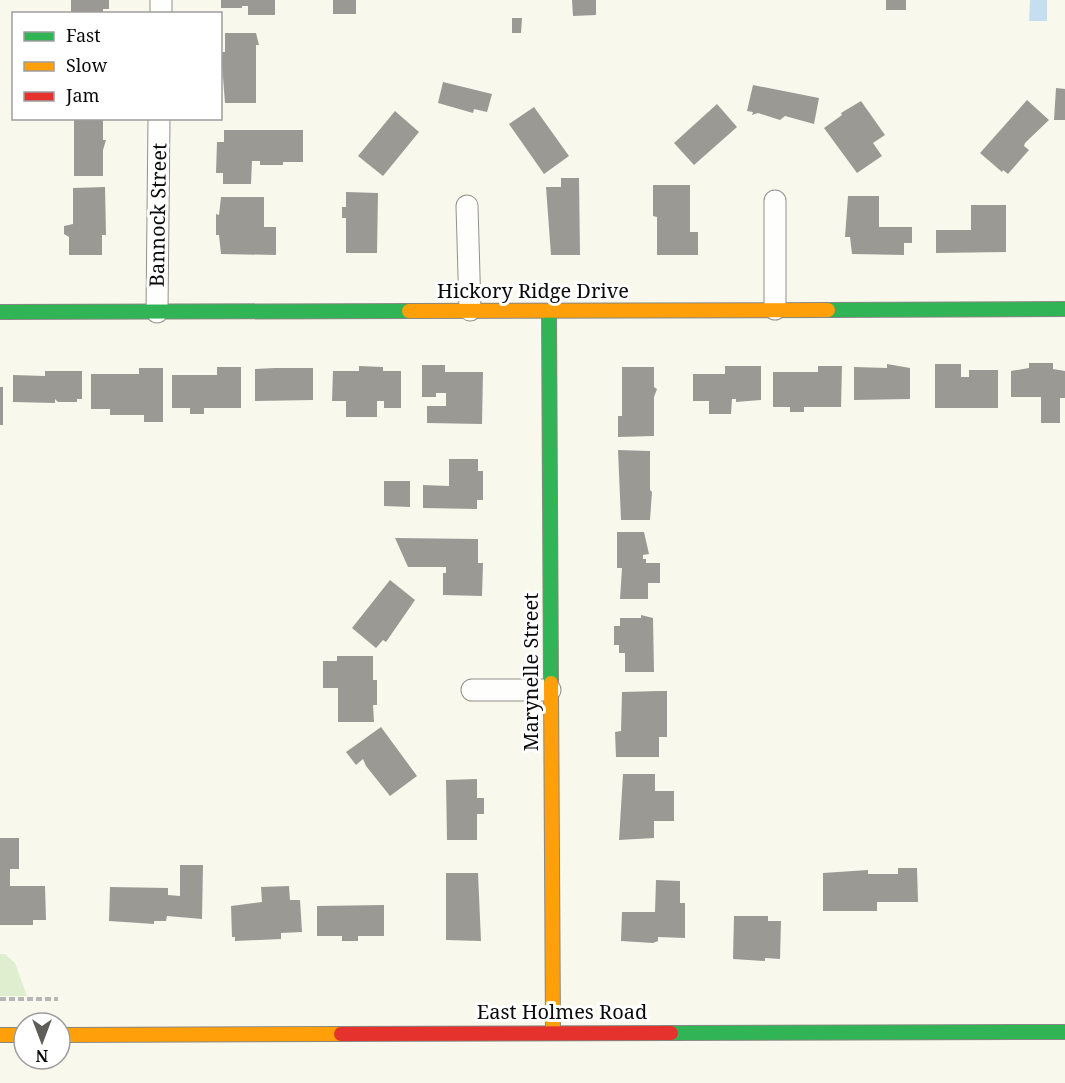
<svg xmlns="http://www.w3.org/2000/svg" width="1065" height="1083" font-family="'Noto Serif',serif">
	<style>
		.green { fill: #dfeece }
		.water { fill: #c5dff0 }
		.building { fill: #9b9994 }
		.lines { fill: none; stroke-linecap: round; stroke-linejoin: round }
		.street-casing { stroke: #92918c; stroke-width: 23 }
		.fast-casing { stroke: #888883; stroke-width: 16 }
		.slow-casing { stroke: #888883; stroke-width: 16 }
		.jam-casing { stroke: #888883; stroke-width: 16 }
		.path { stroke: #b7b7b5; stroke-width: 4; stroke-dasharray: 6 3; stroke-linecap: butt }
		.street { stroke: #fefefc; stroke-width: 21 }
		.fast { stroke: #30b455; stroke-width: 14 }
		.slow { stroke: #ff9f0a; stroke-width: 14 }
		.jam { stroke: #e5322d; stroke-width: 14 }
		.labels { text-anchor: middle; stroke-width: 6; stroke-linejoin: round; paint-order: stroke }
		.street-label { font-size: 20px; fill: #0a0a0a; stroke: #fff }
	</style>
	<rect width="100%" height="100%" fill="#f9f8ed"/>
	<path class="green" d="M0,954H5L15,963L27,996H0Z"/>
	<path class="water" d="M1030,0H1047V21H1029Z"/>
	<path class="building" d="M71,0H109V9H103V14H71Z
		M221,0H275V15H248V6H242V8H221Z
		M333,0H356V14H333Z
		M572,0H596V15L573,16Z
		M886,0H906V10H886Z
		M512,18H522L521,33H512Z
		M225,33H256L259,45H256V103H225L221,52H225Z
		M443,82L492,94L487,112L474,109L473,113L438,103Z
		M753,85L819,98L814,124L785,116L780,120L758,113L752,115L753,112L747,111Z
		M1056,88L1065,89V120H1054Z
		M1027,100L1049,120L1025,143L1024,146L1029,150L1008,174L1003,170L1002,172L980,153Z
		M861,101L885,135L873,143L882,156L857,173L824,128L842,115L841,113Z
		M717,104L737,127L694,165L674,143Z
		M534,107L569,156L544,174L509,124Z
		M395,111L419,132L383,176L358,156Z
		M74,118H103V140H106L103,150V176H74Z
		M224,130H303V162H283V165H260V161H252L251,184H223V173H216L217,142H224Z
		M561,178H579L580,255H551L546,187H561Z
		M653,185H690V232H698V255H657V217L653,216Z
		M105,187L106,235H102V255H69V237L64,234V226L73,224V188Z
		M346,192L378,193L377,253H346V218H342V207H346Z
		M848,196H879V227H912V243H904V255L852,254L850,237H845Z
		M221,197H264V227H276V255L221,254L219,235H216V214L219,215Z
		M971,205H1006V252L936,253V230H971Z
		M1029,363H1053V369L1065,371V398H1060V423H1041V397H1011V371L1029,368Z
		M887,364L910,368V399L854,400V367L887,368Z
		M935,364H961V377H969V370H998V408H935Z
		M422,365H445V372H483L482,424L427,423V406H446V393H436V397H422Z
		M359,366L383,367V371H401V408H384V401H377V417H346V401H332L333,371H359Z
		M725,366H761V400L736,402V399H732L731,414H709V401H693V374H725Z
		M818,366H842L841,407H804V412H790V407H773V372H818Z
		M217,367H241V408H204V414H190V408H172V375H217Z
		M622,367H654V387L657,389L654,397V436L618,437V416H622Z
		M139,368H163V422H144V415H110V409H91V374H139Z
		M275,368H313V400L255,401V369Z
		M45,371H82V399H77V402H58L55,399V403L13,402V375L45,376Z
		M0,387H3V425H0Z
		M618,450L650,451V490L652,492L650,520H621Z
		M449,459H478V471H483V500H477V509L423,508V485L449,486Z
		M384,481H410V507L384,506Z
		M617,532H644L649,554L643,555V559H646V563H660V583H648V599H620L622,568H617Z
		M395,538L478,539V563H483L482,596L443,595V573H446V567H408Z
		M390,580L415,600L386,642L383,640L376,648L352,628Z
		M641,615L653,618L654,672H625V653H619V645H614V626H620V618H641Z
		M337,656H373V680H377V705H373L374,722H338V688H323V661H337Z
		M659,691H667V737H659V757H616L615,732L621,731L622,692Z
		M381,727L417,776L390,796L366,766L363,759L356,765L346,752Z
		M623,774H655V791H674V821H654V838L619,840Z
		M477,779V798H484V814H477V840H447L446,780Z
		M0,838H19V869H10V886H45L46,920H33V925H0Z
		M180,865H203L202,919L167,916L166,921H154V924L109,921L110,887L168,888V895L180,896Z
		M898,868H917L918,902H877V911H823V873L868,870V874H898Z
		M446,873H478L481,941L446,940Z
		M656,880L680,881V903H685V938L658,937V941L653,943L621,941L622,912H655Z
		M289,886L290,900H300L302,932L281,933V939L235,941V937H232L231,906L262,902L261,887Z
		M384,905V936H358V941H342V936H317V906Z
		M734,916H768V921H781L780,959L765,958V961L733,959Z"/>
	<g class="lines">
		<g class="street-casing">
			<path id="street" d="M161,14V0
				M467,206L470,310
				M775,309V201
				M157,312L159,118
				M472,690H550"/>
		</g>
		<g class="fast-casing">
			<path id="fast" d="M828,310L1065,309
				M0,312L409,311
				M549,312L551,683
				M671,1033L1065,1032"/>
		</g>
		<g class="slow-casing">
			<path id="slow" d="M409,311L828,310
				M551,683L553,1032
				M0,1035H24
				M60,1035L341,1034"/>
		</g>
		<g class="jam-casing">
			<path id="jam" d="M341,1034L671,1033"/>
		</g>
		<path class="path" d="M0,999H58"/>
		<use href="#street" class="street"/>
		<use href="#fast" class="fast"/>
		<use href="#slow" class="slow"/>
		<use href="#jam" class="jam"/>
	</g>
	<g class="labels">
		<g class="street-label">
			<text transform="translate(158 215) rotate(-89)" y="7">Bannock Street</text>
			<text x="533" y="298">Hickory Ridge Drive</text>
			<text transform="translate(531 672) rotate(-90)" y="7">Marynelle Street</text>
			<text x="562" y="1019">East Holmes Road</text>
		</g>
	</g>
	<rect x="12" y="12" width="210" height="108" fill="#ffffff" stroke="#9d9d9d" stroke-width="1.5"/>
	<rect x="24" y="32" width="30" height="9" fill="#30b455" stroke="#9d9d9d" stroke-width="1.5"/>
	<text x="66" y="42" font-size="18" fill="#0a0a0a">Fast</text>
	<rect x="24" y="62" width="30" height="9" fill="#ff9f0a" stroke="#9d9d9d" stroke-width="1.5"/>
	<text x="66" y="72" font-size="18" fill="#0a0a0a">Slow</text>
	<rect x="24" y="92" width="30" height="9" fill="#e5322d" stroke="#9d9d9d" stroke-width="1.5"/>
	<text x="66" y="102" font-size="18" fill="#0a0a0a">Jam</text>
	<g transform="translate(42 1041) rotate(180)"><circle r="28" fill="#ffffff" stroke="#9d9d9d" stroke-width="1.5"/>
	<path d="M0-4.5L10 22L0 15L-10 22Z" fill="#5e5d59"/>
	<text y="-9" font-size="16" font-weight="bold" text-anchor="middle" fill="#0a0a0a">N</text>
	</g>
</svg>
